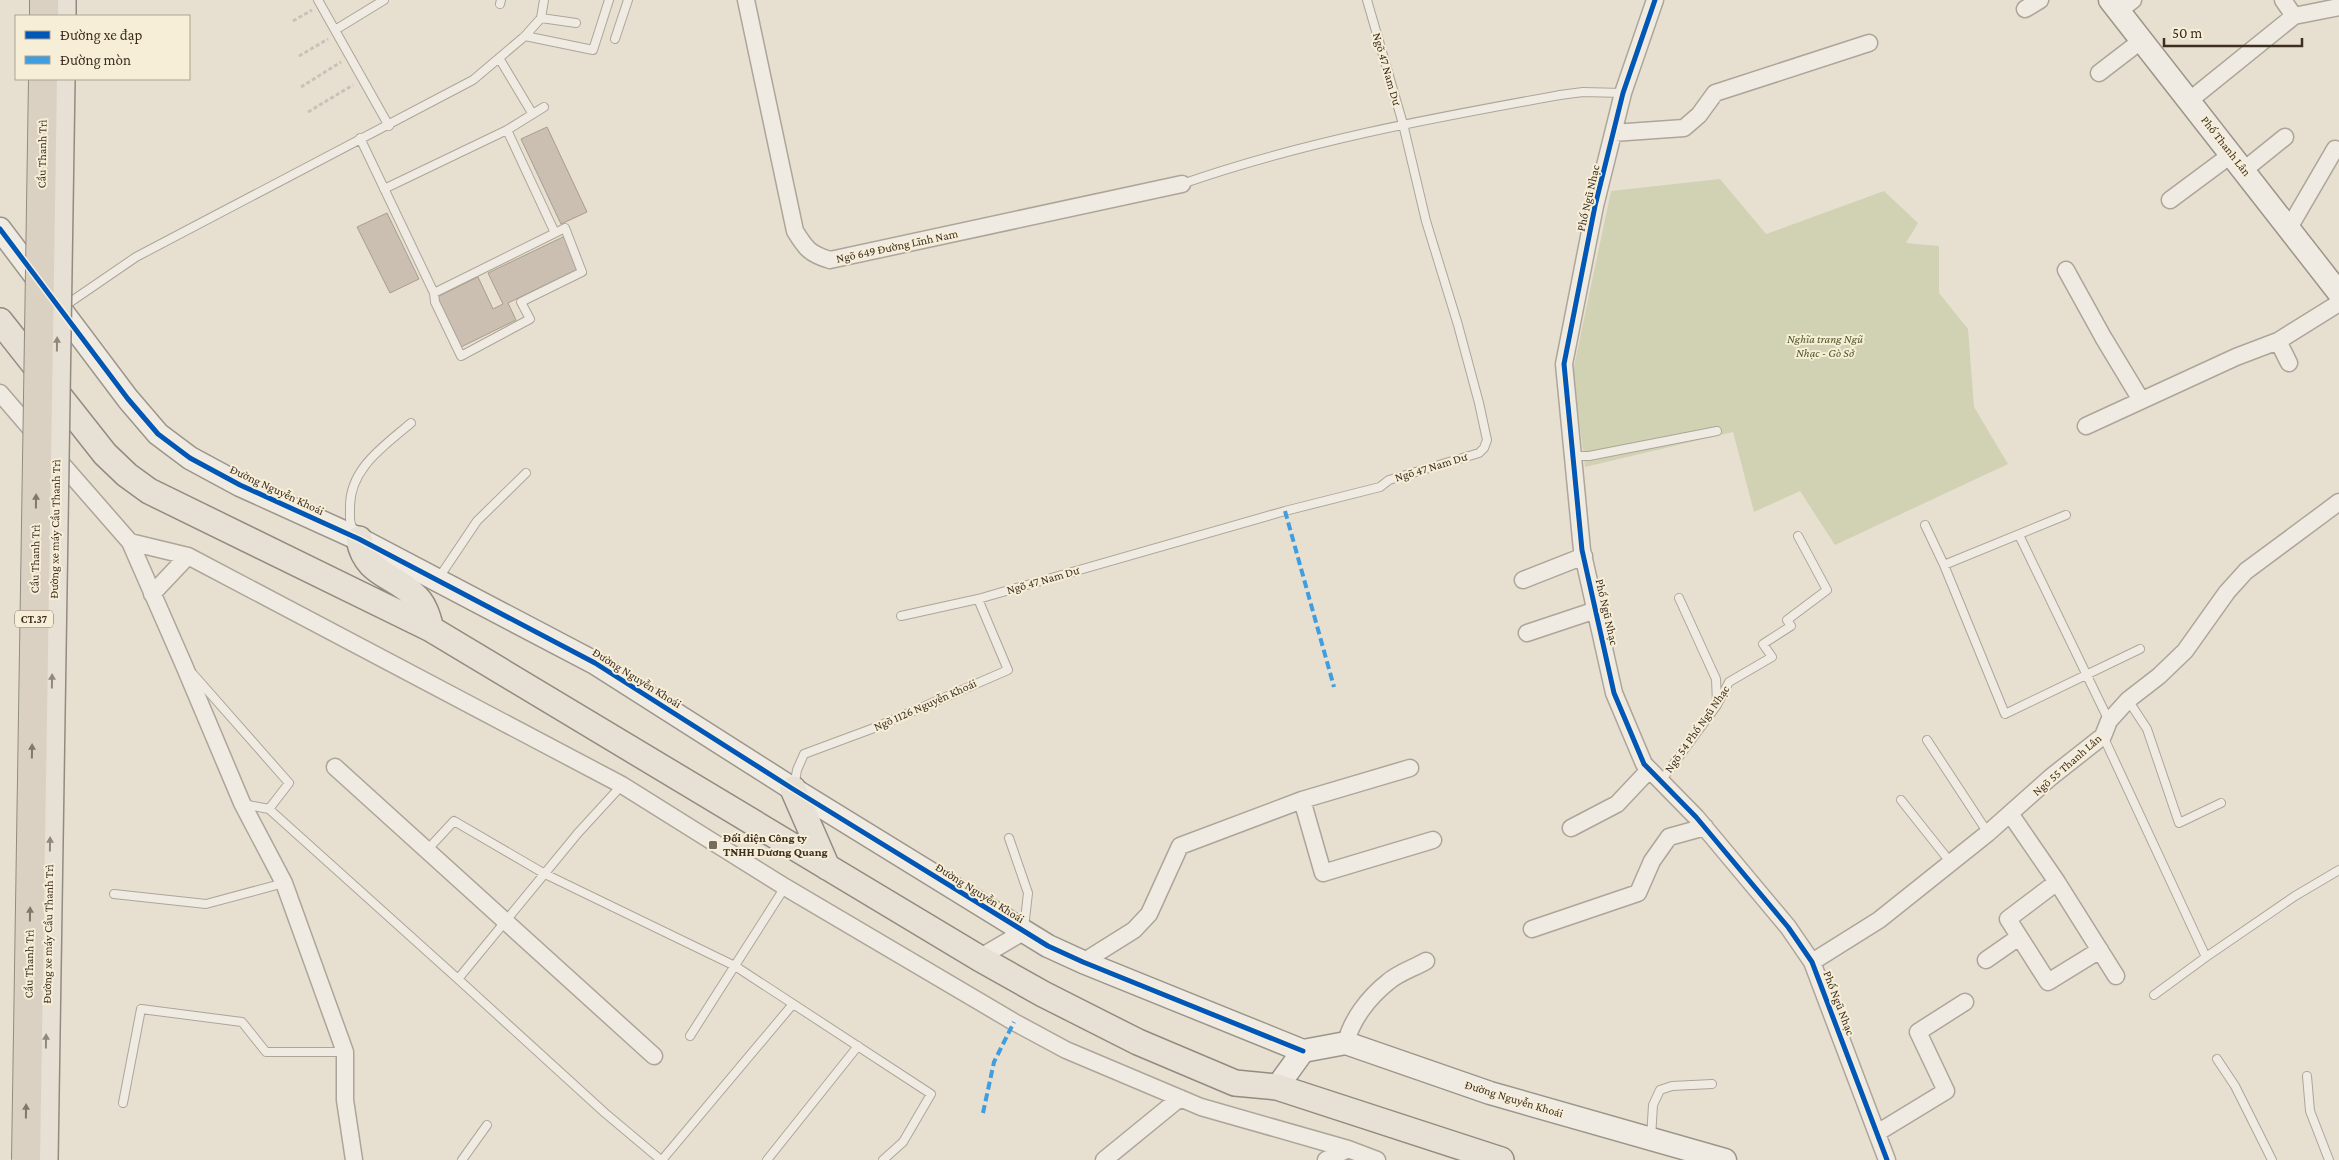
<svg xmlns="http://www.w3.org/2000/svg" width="2339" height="1160" font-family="'Crimson Pro',serif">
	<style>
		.cemetery { fill: #d1d1b3 }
		.building { fill: #cbbfb2; stroke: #a89c90 }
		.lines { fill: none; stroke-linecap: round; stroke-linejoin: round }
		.lane-casing { stroke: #ada599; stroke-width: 10 }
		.street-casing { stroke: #ada599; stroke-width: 19 }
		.secondary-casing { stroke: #9c958a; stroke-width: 25 }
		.primary-casing { stroke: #928b80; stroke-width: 28 }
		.highway-casing { stroke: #928b80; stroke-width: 30 }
		.path { stroke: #c8c2b9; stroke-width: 3; stroke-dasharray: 4 2.5; stroke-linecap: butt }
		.lane { stroke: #efebe3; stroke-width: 8 }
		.street { stroke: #efebe3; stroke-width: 16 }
		.secondary { stroke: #efebe3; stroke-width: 22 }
		.primary { stroke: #e6e1d4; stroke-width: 25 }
		.highway { stroke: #dad1c2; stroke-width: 28 }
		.primary-bridge-casing { stroke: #928b80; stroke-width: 28; stroke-linecap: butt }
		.highway-bridge-casing { stroke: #928b80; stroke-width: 30; stroke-linecap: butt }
		.primary-bridge { stroke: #e6e1d4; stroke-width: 25 }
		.highway-bridge { stroke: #dad1c2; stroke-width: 28 }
		.quiet { stroke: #3f9de0; stroke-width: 4; stroke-dasharray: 8 4; stroke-linecap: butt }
		.cycleway-casing { stroke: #f7eed8; stroke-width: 8 }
		.cycleway { stroke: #0057b8; stroke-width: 5 }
		.oneway { fill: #92887a }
		.oneway2 { fill: #847769 }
		.poi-dot { fill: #786c5e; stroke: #f7eed8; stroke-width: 2 }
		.labels { text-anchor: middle; stroke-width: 4; stroke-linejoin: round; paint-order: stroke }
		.shield { fill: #f7eed8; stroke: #756857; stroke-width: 1 }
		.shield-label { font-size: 11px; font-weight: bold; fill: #3d2e20 }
		.street-label { font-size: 12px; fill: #3d2e20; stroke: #f7eed8 }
		.park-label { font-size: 12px; font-style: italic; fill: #4d5a26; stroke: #f7eed8 }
		.poi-label { font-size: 12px; font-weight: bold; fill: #3d2e20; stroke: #f7eed8; text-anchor: start }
	</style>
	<rect width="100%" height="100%" fill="#e7e0d1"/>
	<path class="cemetery" d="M1720,179L1766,234L1884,191L1918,223L1906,243L1939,246V293L1968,329L1974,407L2008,464L1835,545L1800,491L1754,512L1733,432L1585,467L1573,371L1611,191Z"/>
	<path class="building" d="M547,127L587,212L561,224L521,139Z
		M387,213L419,279L390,293L357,227Z
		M565,236L580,268L508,303L516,320L461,347L437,297L478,277L493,309L503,304L488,273Z"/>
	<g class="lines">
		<g class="lane-casing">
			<path id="lane" d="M318,0L389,126
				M500,4L501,0
				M541,18L576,23
				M335,30L384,0
				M525,36L593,50L609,0
				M615,39L628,0
				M499,58L532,113
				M360,138L434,293L555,233L507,130
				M1182,184C1305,141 1433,118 1560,95L1583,92L1623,93
				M384,189L507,130L544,107
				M434,293L435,302L461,356L530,319L521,302L582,272L565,228L555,233
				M63,307L136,257L473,80L525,36L541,18L544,0
				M1573,456H1589L1717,431
				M1925,525L1944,565L2066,515
				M354,531C349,523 350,517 350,508C349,469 384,446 411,423
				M2019,535L2109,721
				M1944,565L2005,714L2140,649
				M438,579L477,521L526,473
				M1679,598L1716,679L1717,703
				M901,616L978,599L1285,511L1380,487L1389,480L1479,453L1484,448L1487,440L1479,403L1458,325L1426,221L1403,124L1367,0
				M193,674L289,783L269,809
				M2128,700L2147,729L2179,823L2221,803
				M2103,736L2206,957L2154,995
				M1927,740L1988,833
				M1661,781L1717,705L1729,682L1772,657L1763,644L1791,626L1787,620L1827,590L1798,536
				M794,787L797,770L804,754L874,728L1008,670L978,599
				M1901,800L1951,863
				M243,804L269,809L458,979L578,833L622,785
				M1009,838L1028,893L1024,928
				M428,849L454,821L545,874L735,966L931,1094L903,1142L883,1160
				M114,894L206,904L284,883
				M2206,957L2295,896L2339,870
				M458,979L605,1113L661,1160
				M690,1036L785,887
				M2217,1059L2235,1086L2272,1160
				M2307,1076L2310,1111L2329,1160
				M123,1103L141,1009L242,1022L266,1052H345
				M1651,1138L1653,1105L1660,1090L1672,1086L1712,1084
				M462,1160L487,1125
				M662,1160L793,1004
				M767,1160L858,1046"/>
		</g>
		<g class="street-casing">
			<path id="street" d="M746,0L795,231C806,249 810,254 830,260L1182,184
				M1655,0L1623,93L1595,206L1564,364L1582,550L1614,693L1644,764L1696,817L1788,927L1812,962L1887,1160
				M2283,0L2294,16
				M2025,9L2040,0
				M2119,11L2133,0
				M2099,73L2142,40
				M2190,100L2294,16L2339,7
				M1613,133L1684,128L1699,115L1715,93L1869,43
				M2244,170L2285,137
				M2170,200L2232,154
				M2289,228L2335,149
				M2066,270L2103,337L2141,400
				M2289,363L2278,341L2339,303
				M0,393L38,437
				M2086,426L2236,357L2278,341
				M54,455L130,542L183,663L242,803L284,883L345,1052V1100L354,1160
				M130,542L188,556L622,785L785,887L1014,1022L1066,1050L1201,1107L1348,1149L1377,1160
				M1523,580L1584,556
				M152,594L188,556
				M1527,633L1596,610
				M335,767L654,1056
				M1302,800L1323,873L1433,840
				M2011,815L2057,882L2116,976
				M1571,828L1617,804L1649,770
				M2057,882L2008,919L2048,982L2100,950
				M1532,929L1638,893L1652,861L1669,837L1705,827
				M979,958L1023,932
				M1986,960L2019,937
				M1083,962L1134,930L1149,914L1180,846L1302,800L1410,768
				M1812,962L1879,920L1988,833L2051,777L2103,736L2109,721L2128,700L2159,676L2185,651L2227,592L2246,571L2339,502
				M1346,1043C1351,1020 1369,997 1388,982C1398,973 1414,968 1426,961
				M1877,1133L1946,1091L1918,1032L1965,1002
				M1104,1160L1180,1098
				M1326,1160L1348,1149"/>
		</g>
		<g class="secondary-casing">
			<path id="secondary" d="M2110,0L2339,293
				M0,229L128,399L158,434L190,458L240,485L359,539L595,663L793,789L1048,946L1083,962L1303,1051
				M1277,1087L1303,1051L1346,1043L1490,1093L1725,1160"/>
		</g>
		<g class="primary-casing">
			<path id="primary" d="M63,16V0
				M0,321L105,454L127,475L149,491L431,629L979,958L1043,994L1138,1042L1235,1083L1277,1087L1501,1160
				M359,539C365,574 392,574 414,595C424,603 428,617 431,629
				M793,789L827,867"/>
		</g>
		<g class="highway-casing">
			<path id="highway" d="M44,16V0"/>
		</g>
		<path class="path" d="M293,21L312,10
			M299,56L328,39
			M301,87L341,62
			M308,112L353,85"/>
		<use href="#lane" class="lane"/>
		<use href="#street" class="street"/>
		<use href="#secondary" class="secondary"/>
		<use href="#primary" class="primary"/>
		<use href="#highway" class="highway"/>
		<g class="primary-bridge-casing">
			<path id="primary-bridge" d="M45,1160L62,79"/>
		</g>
		<g class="highway-bridge-casing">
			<path id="highway-bridge" d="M26,1160L43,79"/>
		</g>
		<use href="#primary-bridge" class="primary-bridge"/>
		<use href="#highway-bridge" class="highway-bridge"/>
		<path class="quiet" d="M1285,511L1334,687
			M983,1113L994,1062L1014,1022"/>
		<g class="cycleway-casing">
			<path id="cycleway" d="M1655,0L1623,93L1595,206L1564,364L1582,550L1614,693L1644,764L1696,817L1788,927L1812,962L1887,1160
				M0,229L128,399L158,434L190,458L240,485L359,539L595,663L793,789L1048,946L1083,962L1303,1051"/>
		</g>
		<use href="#cycleway" class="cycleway"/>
	</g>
	<defs><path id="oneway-solid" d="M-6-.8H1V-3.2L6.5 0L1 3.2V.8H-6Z" transform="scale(1.25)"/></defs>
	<g class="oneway">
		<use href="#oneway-solid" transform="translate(57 344) rotate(-89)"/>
		<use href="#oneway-solid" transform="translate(52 681) rotate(-89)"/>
		<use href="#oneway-solid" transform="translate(50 844) rotate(-89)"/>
		<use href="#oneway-solid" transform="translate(46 1041) rotate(-89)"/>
	</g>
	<g class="oneway2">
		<use href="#oneway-solid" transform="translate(36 501) rotate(-89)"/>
		<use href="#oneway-solid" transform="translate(32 751) rotate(-89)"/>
		<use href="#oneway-solid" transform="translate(30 914) rotate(-89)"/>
		<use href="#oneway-solid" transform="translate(26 1111) rotate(-89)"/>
	</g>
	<rect class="poi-dot" x="708" y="840" width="10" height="10" rx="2.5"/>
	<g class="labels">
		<rect class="shield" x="15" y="610.5" width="38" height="17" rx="4"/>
		<g class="shield-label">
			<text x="34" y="623">CT.37</text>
		</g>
		<g class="street-label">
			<text transform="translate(1387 69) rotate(74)" y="4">Ngõ 47 Nam Dư</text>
			<text transform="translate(2226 146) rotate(52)" y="4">Phố Thanh Lân</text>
			<text transform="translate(42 154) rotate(-89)" y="4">Cầu Thanh Trì</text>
			<text transform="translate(1588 198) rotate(-77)" y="4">Phố Ngũ Nhạc</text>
			<text transform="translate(897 246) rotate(-12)" y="4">Ngõ 649 Đường Lĩnh Nam</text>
			<text transform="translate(1431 467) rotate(-17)" y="4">Ngõ 47 Nam Dư</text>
			<text transform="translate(277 490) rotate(25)" y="4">Đường Nguyễn Khoái</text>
			<text transform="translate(55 529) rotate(-89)" y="4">Đường xe máy Cầu Thanh Trì</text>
			<text transform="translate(35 559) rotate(-89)" y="4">Cầu Thanh Trì</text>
			<text transform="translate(1043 580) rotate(-16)" y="4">Ngõ 47 Nam Dư</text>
			<text transform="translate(1607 612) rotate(77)" y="4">Phố Ngũ Nhạc</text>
			<text transform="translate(637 678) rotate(32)" y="4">Đường Nguyễn Khoái</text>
			<text transform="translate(925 705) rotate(-24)" y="4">Ngõ 1126 Nguyễn Khoái</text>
			<text transform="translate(1697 729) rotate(-55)" y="4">Ngõ 54 Phố Ngũ Nhạc</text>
			<text transform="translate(2067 765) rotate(-41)" y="4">Ngõ 55 Thanh Lân</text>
			<text transform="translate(980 893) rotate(32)" y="4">Đường Nguyễn Khoái</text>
			<text transform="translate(48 934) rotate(-89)" y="4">Đường xe máy Cầu Thanh Trì</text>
			<text transform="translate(29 964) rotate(-89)" y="4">Cầu Thanh Trì</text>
			<text transform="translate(1839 1003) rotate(69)" y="4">Phố Ngũ Nhạc</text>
			<text transform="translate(1514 1099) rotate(17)" y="4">Đường Nguyễn Khoái</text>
		</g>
		<g class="park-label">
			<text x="1825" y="343">Nghĩa trang Ngũ<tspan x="1825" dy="14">Nhạc - Gò Sở</tspan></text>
		</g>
		<g class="poi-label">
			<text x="723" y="842">Đối diện Công ty<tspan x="723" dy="14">TNHH Dương Quang</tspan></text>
		</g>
	</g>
	<rect x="15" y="15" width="175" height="65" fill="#f7eed8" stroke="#ada18e"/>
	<rect x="25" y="31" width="25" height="8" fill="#0057b8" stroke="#ada18e"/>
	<text x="60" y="40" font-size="15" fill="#3d2e20">Đường xe đạp</text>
	<rect x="25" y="56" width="25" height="8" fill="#3f9de0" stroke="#ada18e"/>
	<text x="60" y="65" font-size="15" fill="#3d2e20">Đường mòn</text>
	<path d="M2164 38v8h138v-8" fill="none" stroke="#3d2e20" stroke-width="2.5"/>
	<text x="2172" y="38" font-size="15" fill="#3d2e20" stroke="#f7eed8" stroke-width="4" paint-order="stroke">50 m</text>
</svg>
